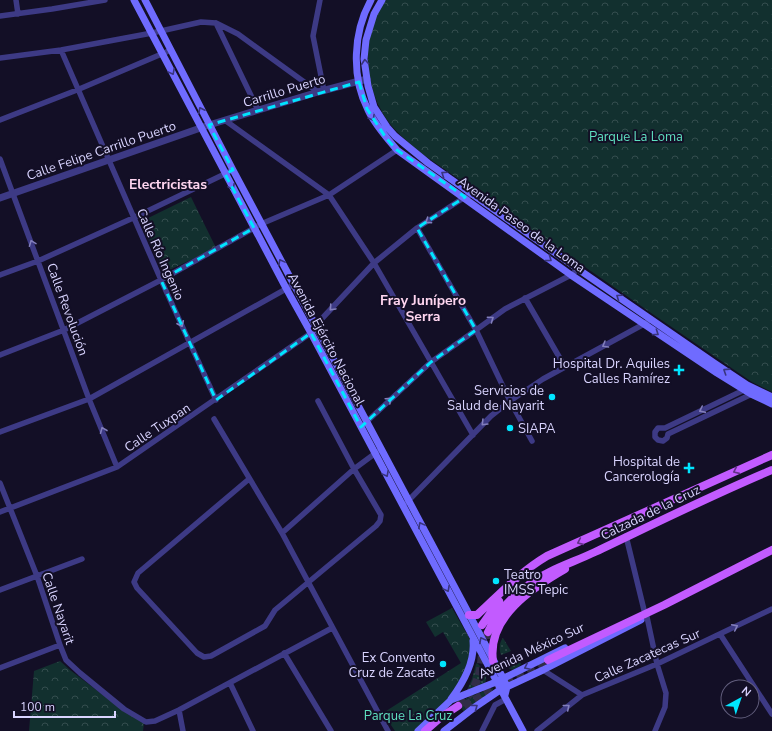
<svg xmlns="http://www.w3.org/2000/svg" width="772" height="731" font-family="'Nunito Sans',sans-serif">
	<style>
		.grass { fill: url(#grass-dots) }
		.forest { fill: url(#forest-crowns) }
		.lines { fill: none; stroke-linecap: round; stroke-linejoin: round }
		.primary-tunnel { stroke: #312d47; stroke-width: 8; stroke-dasharray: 8 4; stroke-linecap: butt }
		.minor { stroke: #3d3a85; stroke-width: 5.5 }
		.tertiary { stroke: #3d3a85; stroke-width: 7 }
		.secondary { stroke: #6f6bff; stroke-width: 7 }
		.primary { stroke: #c25bff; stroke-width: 8 }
		.oneway { stroke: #38347d }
		.oneway2 { stroke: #837fbc }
		.oneway3 { stroke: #623188 }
		.marked { fill: none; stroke: #00e5ff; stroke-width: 3; stroke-dasharray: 8 5; stroke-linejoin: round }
		.poi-dot { fill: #00e5ff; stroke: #130f26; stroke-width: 1.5 }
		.labels { text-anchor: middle; stroke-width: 4; stroke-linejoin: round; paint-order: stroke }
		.street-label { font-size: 13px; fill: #d9d4ff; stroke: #130f26 }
		.park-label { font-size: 13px; fill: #5fe0c0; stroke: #130f26 }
		.poi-label { font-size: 13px; fill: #d9d4ff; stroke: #130f26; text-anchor: end }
		.neighbourhood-label { font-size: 14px; font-weight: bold; fill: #ffd6f0; stroke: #130f26 }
	</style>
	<defs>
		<pattern id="grass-dots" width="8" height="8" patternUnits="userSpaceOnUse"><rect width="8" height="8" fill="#12302f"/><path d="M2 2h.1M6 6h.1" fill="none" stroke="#344d4e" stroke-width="1.8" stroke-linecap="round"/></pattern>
		<pattern id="forest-crowns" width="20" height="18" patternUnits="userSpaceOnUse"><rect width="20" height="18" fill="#12302f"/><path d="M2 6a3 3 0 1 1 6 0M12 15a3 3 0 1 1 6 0" fill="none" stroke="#344d4e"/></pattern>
	</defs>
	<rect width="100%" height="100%" fill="#130f26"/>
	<path class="grass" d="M503,638L511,651L501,655C499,650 499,642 503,638Z
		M509,657L512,663L516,661L521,663L520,666L513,670L508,668L504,660Z
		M477,663C484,669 489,677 484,685L467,690L472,679L476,664Z
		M493,688V690L464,712L461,706L455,705L471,696Z"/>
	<path class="forest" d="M386,0H772V392L752,382L654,315L424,155C411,144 397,134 388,121C367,92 362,51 375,19C378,12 382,6 386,0Z
		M191,197L216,248L165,272L140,222Z
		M452,608L475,648L468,675L441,707L415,731H395L383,713L461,663L443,632L435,637L426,622Z
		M60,661L70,670L124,711L144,723L143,731H29L34,671Z"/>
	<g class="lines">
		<path class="primary-tunnel" d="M487,651L488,632
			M459,705C485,683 482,655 482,625
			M464,706L488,692L548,660"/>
		<path class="minor" d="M16,0L18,14
			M320,0L313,36L324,91
			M0,16L52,9L105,0
			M216,23L258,110
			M61,50L161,280L216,400
			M0,58L61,50L152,33L201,22L216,23L238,34L318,92
			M0,120L77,90L171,50
			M226,121L329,195L374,263L473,435
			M0,159L89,399L117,467
			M417,228L476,330L510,401L532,441
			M0,275L38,261L133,218L233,170
			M525,298L565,367
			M0,355L64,330L161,280L261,224L329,195L397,150
			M746,387L744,390L665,428H658L655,432V437L658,440L663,441L667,438L668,434L754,393
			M214,419L282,533L388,731
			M361,427L431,362L476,330L505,309L571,275L578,269
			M0,432L89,399L293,285
			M249,479L138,573L134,582L137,588L197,653L204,657L211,656L265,626L275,610L376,526L380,521L381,515L354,469L318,401
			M0,483L37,576L60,645L66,660L80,673L124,709L146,722L155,721L179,710L332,628
			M407,502L491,416L510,401L543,379L644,324L651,319
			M0,512L117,467L311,333L315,326L374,263L417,228L465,197L473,194
			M282,533L354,469L377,452
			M626,536L644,610
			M0,590L82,559
			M647,617L657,664L666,693L665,707L655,731
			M720,634L772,714
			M284,653L331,731
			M0,668L60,645
			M543,670L582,695
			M230,683L253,731
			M179,710L183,731
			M482,731L495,705L506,699
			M537,731L582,695L657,664L772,609"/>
		<path class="tertiary" d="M0,198L209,125L318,92L367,79"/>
		<path class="secondary" d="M134,0L286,288L311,333L523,731
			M145,0L233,170L503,678L507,687L505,695
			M371,0C353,32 351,77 368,110C375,125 386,137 397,150L571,275L717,373L751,394L772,404
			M382,0L374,14L366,40L364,59L368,86L374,107L387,127L395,136L428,163L578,269L714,363L747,385L772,397
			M451,699C463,683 475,662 473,641
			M418,731L451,700L496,682L565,648
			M444,731L475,707L500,690L543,670L641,620"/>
		<path class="primary" d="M469,615H477C500,594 520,572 547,556L772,455
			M482,625L499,601
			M488,632C496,614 510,598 527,586C547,570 572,563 595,552C654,524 712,495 772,470
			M548,660L664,605L772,550
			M493,661C487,617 532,588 565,569
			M425,731L441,717L458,706"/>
	</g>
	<defs><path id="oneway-chevron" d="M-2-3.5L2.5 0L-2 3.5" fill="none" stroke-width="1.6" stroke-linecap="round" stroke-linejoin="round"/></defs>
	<g class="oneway">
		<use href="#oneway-chevron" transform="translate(365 62) rotate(-95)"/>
		<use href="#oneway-chevron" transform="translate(172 72) rotate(62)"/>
		<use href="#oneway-chevron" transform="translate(201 110) rotate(-117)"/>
		<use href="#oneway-chevron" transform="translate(372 118) rotate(60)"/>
		<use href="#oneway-chevron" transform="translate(444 174) rotate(-146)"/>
		<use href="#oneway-chevron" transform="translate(232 187) rotate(62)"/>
		<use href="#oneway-chevron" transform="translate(549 259) rotate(36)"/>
		<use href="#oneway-chevron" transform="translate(281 262) rotate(-118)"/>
		<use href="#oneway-chevron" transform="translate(619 297) rotate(-145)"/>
		<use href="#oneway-chevron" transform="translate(656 333) rotate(34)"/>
		<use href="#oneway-chevron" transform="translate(726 371) rotate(-147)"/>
		<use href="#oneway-chevron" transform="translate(386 474) rotate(62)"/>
		<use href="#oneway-chevron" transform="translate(421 525) rotate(-118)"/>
		<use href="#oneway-chevron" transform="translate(447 589) rotate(62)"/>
		<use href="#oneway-chevron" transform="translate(482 640) rotate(-118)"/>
		<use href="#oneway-chevron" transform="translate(527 667) rotate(155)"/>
		<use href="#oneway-chevron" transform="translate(475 707) rotate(-36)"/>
	</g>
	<g class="oneway2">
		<use href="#oneway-chevron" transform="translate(428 221) rotate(146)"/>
		<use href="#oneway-chevron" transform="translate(32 243) rotate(-111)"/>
		<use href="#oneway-chevron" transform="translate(332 308) rotate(133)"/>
		<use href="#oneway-chevron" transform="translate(491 319) rotate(-35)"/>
		<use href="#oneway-chevron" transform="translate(181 324) rotate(65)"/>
		<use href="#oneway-chevron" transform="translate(605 345) rotate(150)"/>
		<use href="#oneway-chevron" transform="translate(389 400) rotate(-42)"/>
		<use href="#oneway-chevron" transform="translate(702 410) rotate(154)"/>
		<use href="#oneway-chevron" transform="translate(484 423) rotate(135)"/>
		<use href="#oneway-chevron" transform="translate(103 430) rotate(-112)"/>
		<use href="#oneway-chevron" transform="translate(735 627) rotate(-26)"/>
		<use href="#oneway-chevron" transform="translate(567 707) rotate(-39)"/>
	</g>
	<g class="oneway3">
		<use href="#oneway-chevron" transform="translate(736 471) rotate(156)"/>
		<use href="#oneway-chevron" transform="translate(580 542) rotate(156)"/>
	</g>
	<path class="marked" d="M359,82L367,109L386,138L397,150L465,197L417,228L476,330L431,362L361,427L311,333L216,400L161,280L254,228L225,174L233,170L209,125Z"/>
	<g class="poi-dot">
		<path d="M677 364h4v4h4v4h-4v4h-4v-4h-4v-4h4z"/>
		<circle cx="552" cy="397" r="4"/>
		<circle cx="510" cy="428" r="4"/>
		<path d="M687 462h4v4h4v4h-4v4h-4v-4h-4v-4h4z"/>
		<circle cx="496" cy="581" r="4"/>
		<circle cx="443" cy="664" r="4"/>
	</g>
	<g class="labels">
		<g class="street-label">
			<text transform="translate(284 90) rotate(-17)" y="5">Carrillo Puerto</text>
			<text transform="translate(101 150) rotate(-19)" y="5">Calle Felipe Carrillo Puerto</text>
			<text transform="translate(522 224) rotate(36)" y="5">Avenida Paseo de la Loma</text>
			<text transform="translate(161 254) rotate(66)" y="5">Calle Río Ingenio</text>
			<text transform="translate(68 309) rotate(70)" y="5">Calle Revolución</text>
			<text transform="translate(327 339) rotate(62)" y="5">Avenida Ejército Nacional</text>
			<text transform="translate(157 427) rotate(-34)" y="5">Calle Tuxpan</text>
			<text transform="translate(650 512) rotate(-26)" y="5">Calzada de la Cruz</text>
			<text transform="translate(59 608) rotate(71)" y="5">Calle Nayarit</text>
			<text transform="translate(531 650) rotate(-25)" y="5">Avenida México Sur</text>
			<text transform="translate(647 655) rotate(-24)" y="5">Calle Zacatecas Sur</text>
		</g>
		<g class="park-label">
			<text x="636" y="141">Parque La Loma</text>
			<text x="408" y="720">Parque La Cruz</text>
		</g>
		<g class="poi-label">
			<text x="670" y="368">Hospital Dr. Aquiles<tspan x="670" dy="15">Calles Ramírez</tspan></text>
			<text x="544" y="395">Servicios de<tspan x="544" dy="15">Salud de Nayarit</tspan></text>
			<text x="518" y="433" text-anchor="start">SIAPA</text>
			<text x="680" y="466">Hospital de<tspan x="680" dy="15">Cancerología</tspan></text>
			<text x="504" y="579" text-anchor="start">Teatro<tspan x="504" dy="15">IMSS Tepic</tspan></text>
			<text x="435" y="662">Ex Convento<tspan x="435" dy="15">Cruz de Zacate</tspan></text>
		</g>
		<g class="neighbourhood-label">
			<text x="168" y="189">Electricistas</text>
			<text x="423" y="305">Fray Junípero<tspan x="423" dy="16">Serra</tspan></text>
		</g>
	</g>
	<g transform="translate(740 699) rotate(40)"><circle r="19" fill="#130f26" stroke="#625e7d"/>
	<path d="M0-3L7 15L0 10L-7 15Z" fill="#00e5ff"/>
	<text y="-6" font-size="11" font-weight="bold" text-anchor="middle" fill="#d9d4ff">N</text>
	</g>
	<path d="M14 711v6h101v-6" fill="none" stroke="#d9d4ff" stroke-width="2"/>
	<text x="20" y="711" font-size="12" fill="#d9d4ff" stroke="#130f26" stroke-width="3" paint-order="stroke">100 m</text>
</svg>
